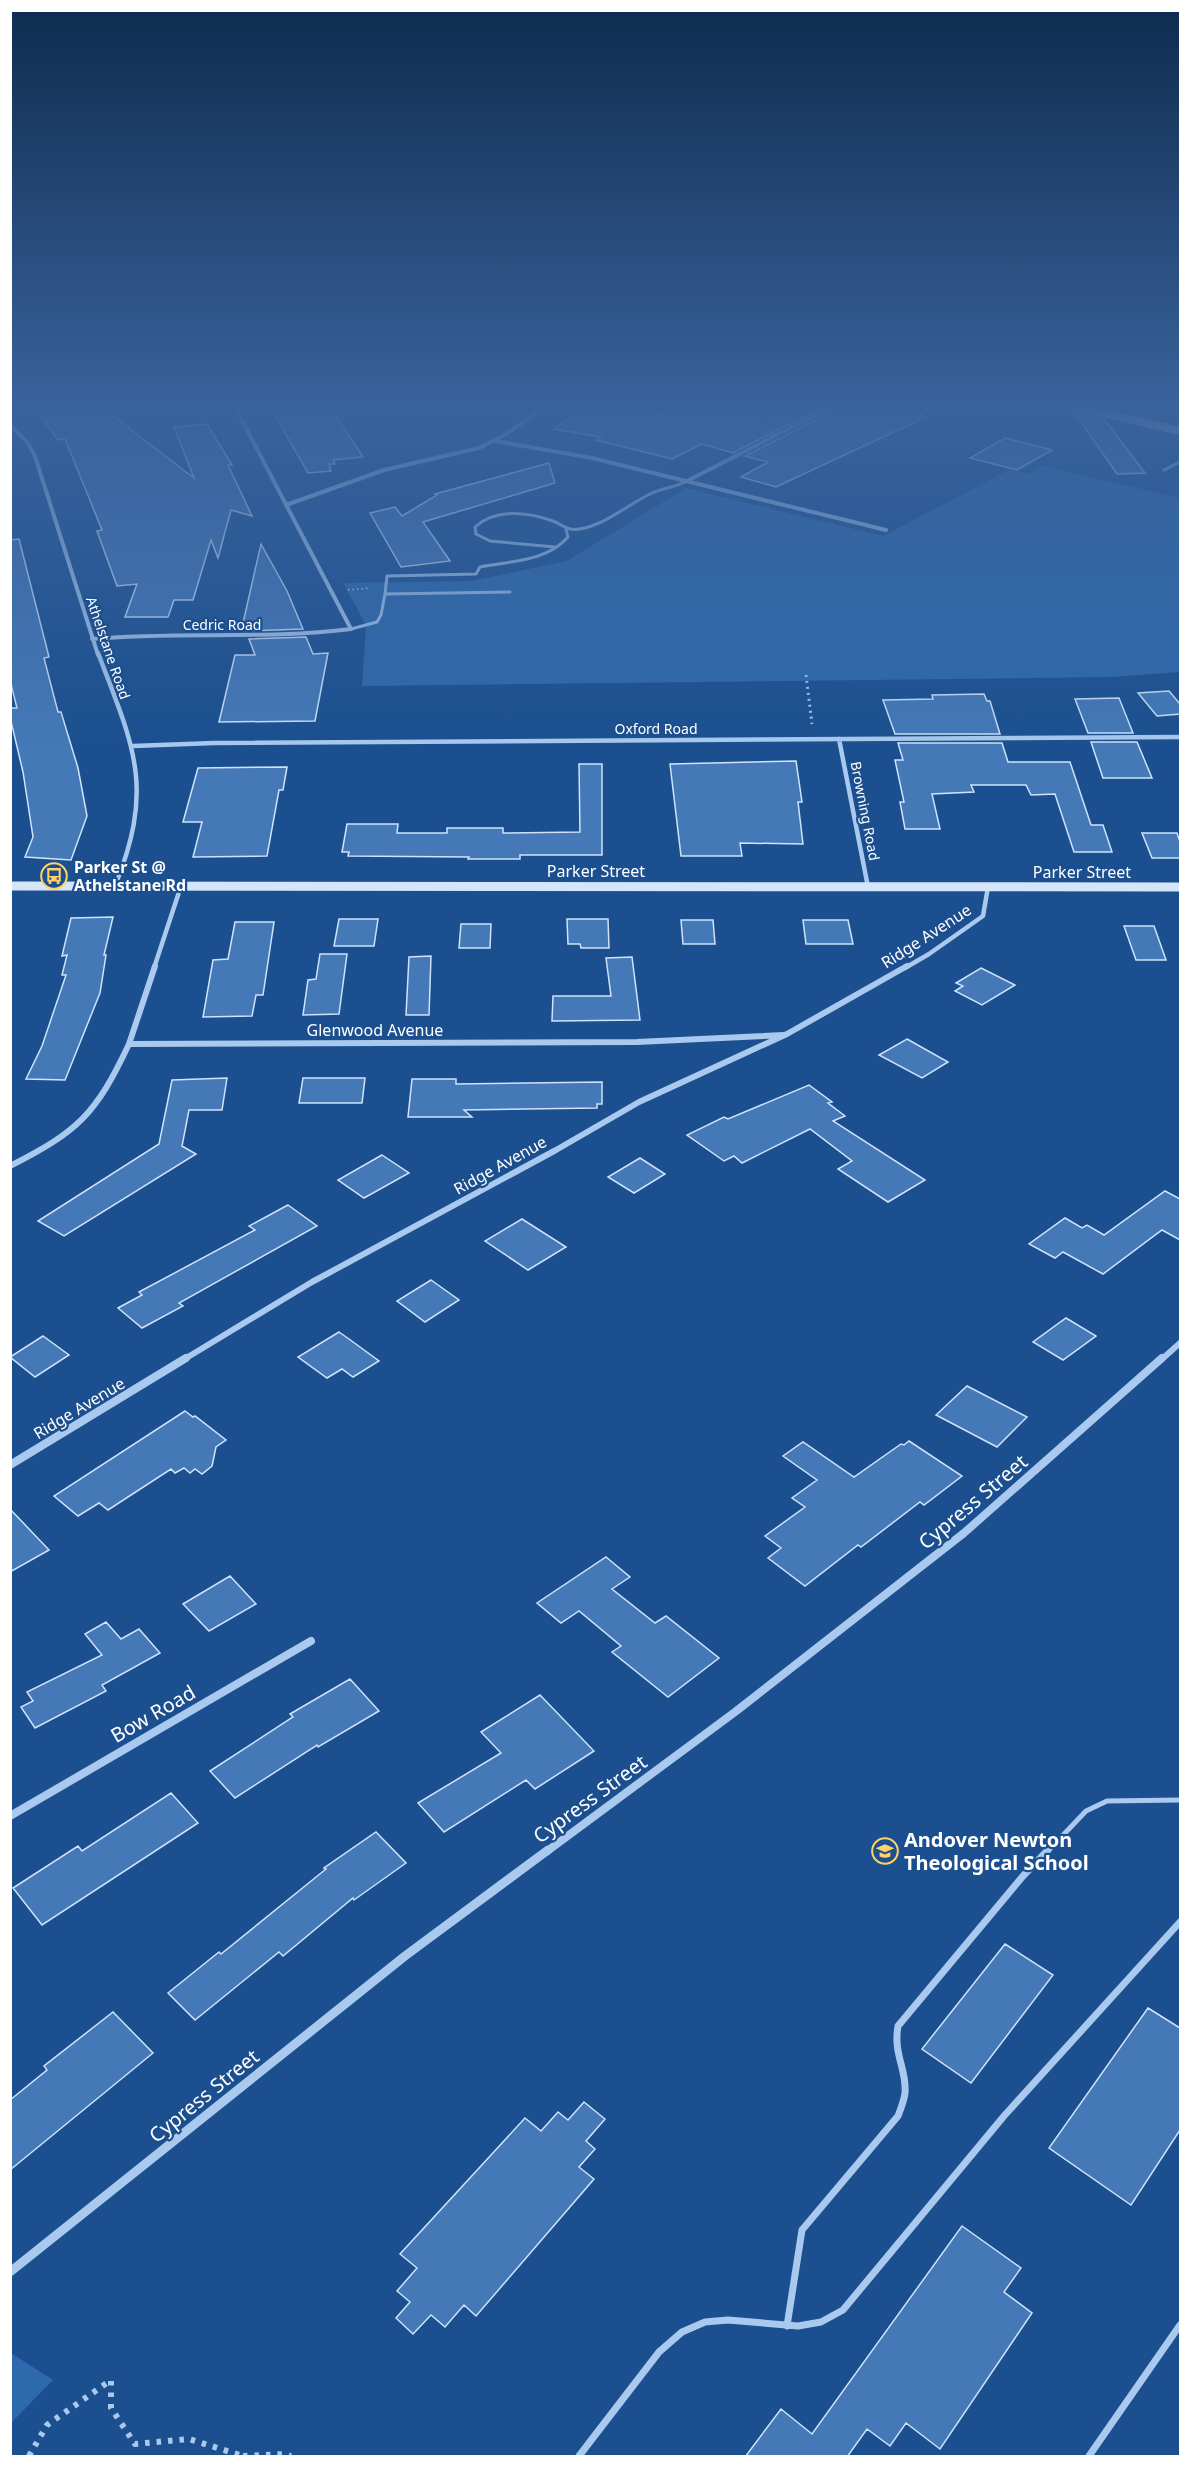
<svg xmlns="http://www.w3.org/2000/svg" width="1191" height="2467" font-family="'Noto Sans',sans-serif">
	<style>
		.green { fill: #2e69ad }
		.building { fill: #4478b7; stroke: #cfe3fa; stroke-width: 1.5 }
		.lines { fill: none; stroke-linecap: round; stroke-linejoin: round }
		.path-far2 { stroke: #a9c9ee; stroke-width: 2; stroke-dasharray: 1.5 3; stroke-linecap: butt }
		.path-far1 { stroke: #a9c9ee; stroke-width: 3; stroke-dasharray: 2 4; stroke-linecap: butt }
		.path { stroke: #a9c9ee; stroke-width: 6; stroke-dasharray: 4.5 7; stroke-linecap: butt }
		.service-far2 { stroke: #a9c9ee; stroke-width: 3 }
		.service-far1 { stroke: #a9c9ee; stroke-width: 5 }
		.service { stroke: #a9c9ee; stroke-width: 7 }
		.minor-far4 { stroke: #a9c9ee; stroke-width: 4 }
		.minor-far3 { stroke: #a9c9ee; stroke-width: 4.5 }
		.minor-far2 { stroke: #a9c9ee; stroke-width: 6 }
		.minor-far1 { stroke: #a9c9ee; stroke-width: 8 }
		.minor { stroke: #a9c9ee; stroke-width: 9 }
		.secondary-far1 { stroke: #d6e6fa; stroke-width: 8 }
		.secondary { stroke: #d6e6fa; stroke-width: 9 }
		.labels { text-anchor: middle; stroke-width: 4.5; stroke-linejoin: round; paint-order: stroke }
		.far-street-label { font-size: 14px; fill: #fff; stroke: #1b4f8f }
		.poi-label { font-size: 16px; font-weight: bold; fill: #fff; stroke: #1b4f8f; text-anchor: start }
		.street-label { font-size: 16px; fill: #fff; stroke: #1b4f8f }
		.near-street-label { font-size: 20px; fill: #fff; stroke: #1b4f8f }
		.near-poi-label { font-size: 20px; font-weight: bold; fill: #fff; stroke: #1b4f8f; text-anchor: start }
	</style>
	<rect width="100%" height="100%" fill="#1b4f8f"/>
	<path class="green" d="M1042,466L1180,498V672L1113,677L362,686L366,625L343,583L471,581L567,561L686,488L883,536L1009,470L1028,474Z
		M11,2353L53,2380L11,2423Z"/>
	<path class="building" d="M26,405H99L194,478L174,427L207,424L232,465H228L252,516L231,510L218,558L211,540L193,600H174L168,617H125L137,584L117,586L97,531L102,530L65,439L58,440L41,416Z
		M269,405H329L363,457L333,460L335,464H329L331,471L308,473Z
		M588,405H609L664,414L665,405H827L733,453L702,444L672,459L596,440L601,437L554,429Z
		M839,405H937L918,415L926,417L776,487L741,477L768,462L745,456L837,409Z
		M1074,412L1105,420L1145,473L1117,474Z
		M1005,438L1052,450L1017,470L970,458Z
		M549,463L555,483L423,522L450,561L401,567L370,513L395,507L402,516L437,495L435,494Z
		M19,539L49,657L44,658L58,712H61L78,768L87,816L71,860L25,857L33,837L23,772L10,717V708H17L10,680V540Z
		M261,544L287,591L303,629L246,631L243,623Z
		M306,637L313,654L328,653L315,721L219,722L235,655H255L249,639Z
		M1169,691L1180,704V714L1157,716L1138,693Z
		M984,694L987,701H990L1000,734H895L883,700L933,699L932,695Z
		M1119,698L1133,733H1088L1075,699Z
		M1091,742H1137L1152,778H1103Z
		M898,743H1002L1008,762H1070L1091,825H1103L1112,852H1074L1055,794L1031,795L1026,785H971L974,792L932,794L940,829H905L900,802H904L895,760H903Z
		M796,761L802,802H798L803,844L740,843L742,856H681L670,764Z
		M579,764H602V855H520V859H468L469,857L348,856L349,852H342L347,824H398L397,833H447V828H503V833L580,832Z
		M287,767L283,790H279L267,856L193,857L202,822H183L198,768Z
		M1142,833H1177L1180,842V858H1152Z
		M113,917L104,955H106L100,993L65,1080L26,1079L42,1046L66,975H62L67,955L62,956L71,918Z
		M339,919H378L374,946H334Z
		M567,919H608L609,948H581L580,944H568Z
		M681,920H713L715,944H683Z
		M803,920H848L853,944H806Z
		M235,922H274L263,995H256L252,1016L203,1017L213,960L228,959Z
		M461,924H491L490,948H459Z
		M1124,926H1154L1166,960H1136Z
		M320,954H347L339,1014L303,1015L308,980L316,979Z
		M431,956L429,1015H406L409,957Z
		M632,957L640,1020L552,1021L553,996H611L606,958Z
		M981,968L1015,985L982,1005L955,991L963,986L956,983Z
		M907,1039L948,1062L922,1078L879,1055Z
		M227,1078L222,1110H189L182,1146L196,1154L64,1236L38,1221L159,1144L172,1080Z
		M303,1078H365L362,1103H299Z
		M412,1079H456V1084L602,1082V1104H597V1108L464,1110L472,1117H408Z
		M809,1085L832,1102L828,1103L845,1116L833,1121L925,1180L888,1202L838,1169L852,1161L810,1129L742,1163L734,1156L724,1161L687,1135L724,1117L728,1119Z
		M382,1155L409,1173L364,1198L338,1180Z
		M640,1158L665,1174L634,1193L608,1177Z
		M1165,1191L1180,1199V1240L1162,1230L1103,1274L1063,1252L1055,1258L1029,1244L1065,1218L1082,1228L1087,1225L1104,1235Z
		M288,1205L317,1226L179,1303L183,1306L142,1328L118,1308L142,1295L139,1292L255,1230L249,1226Z
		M522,1219L566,1247L528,1270L485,1241Z
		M431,1280L459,1300L425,1322L397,1301Z
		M1066,1318L1096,1336L1063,1360L1033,1342Z
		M339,1332L349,1339L379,1361L353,1377L342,1369L327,1378L298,1357Z
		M43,1336L69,1355L35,1377L10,1357Z
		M967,1386L1027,1417L997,1447L936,1415Z
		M185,1411L193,1417L195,1416L226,1440L216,1447L212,1466L202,1474L195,1469L190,1473L184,1468L175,1473L171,1469L108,1510L99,1503L78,1516L54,1496Z
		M909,1441L962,1476L924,1505L920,1502L861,1547L858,1545L805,1586L768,1558L781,1548L765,1536L805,1507L792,1498L817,1480L783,1456L803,1442L854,1477L901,1444L904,1445Z
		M10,1509L49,1550L10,1572Z
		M606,1557L630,1577L612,1589L655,1623L666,1616L719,1658L668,1697L612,1652L621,1646L579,1611L561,1623L537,1603Z
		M230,1576L256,1604L209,1631L183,1604Z
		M106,1622L121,1639L139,1629L160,1653L102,1685L106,1691L35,1728L21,1707L33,1701L27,1692L102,1655L85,1634Z
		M350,1679L379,1711L318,1747L317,1745L235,1798L210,1771L293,1717L290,1714Z
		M540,1695L594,1751L535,1789L526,1780L444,1832L418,1803L501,1753L481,1732Z
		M171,1793L198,1823L42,1925L13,1888L78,1846L82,1851Z
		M376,1832L406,1863L354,1900L353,1898L283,1956L279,1952L195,2020L168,1993L219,1952L221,1954L326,1869L324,1868Z
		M1005,1944L1053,1975L971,2083L922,2049Z
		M1148,2008L1180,2028V2130L1131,2205L1049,2148Z
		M113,2012L153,2053L10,2170V2100L47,2070L44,2066Z
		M584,2102L605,2119L586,2141L595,2149L579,2167L594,2179L476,2316L464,2305L445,2327L431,2315L413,2334L396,2318L410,2302L397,2291L417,2268L400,2254L525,2118L541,2131L558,2112L568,2120Z
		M962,2226L1021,2268L1004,2292L1032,2313L940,2449L906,2423L890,2446L867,2429L847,2457H745L781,2409L812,2434Z"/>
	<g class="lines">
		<path class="path-far2" d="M348,590L370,588"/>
		<path class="path-far1" d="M806,675L812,724"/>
		<path class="path" d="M29,2456L47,2425L111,2380V2408L135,2444L189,2439L243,2456
			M243,2456L285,2454L291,2456"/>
		<path class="service-far2" d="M1164,470L1180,462
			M555,547L490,541L476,534L475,527C496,508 528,512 553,521C563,525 567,531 579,529C606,525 628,504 652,493C664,488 676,487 687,481
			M385,594L387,576L476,574L480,567C510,561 546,562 568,537L566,529
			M351,629L377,622L381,615L385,594L510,592"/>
		<path class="service-far1" d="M1047,1852L1086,1811L1107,1801L1180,1800"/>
		<path class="service" d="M787,2326L802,2230L898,2116C901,2108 904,2101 905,2093C907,2069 893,2055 898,2026L1023,1876L1048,1850
			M579,2456L659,2352L682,2332L705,2322L728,2320L798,2326L821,2322L843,2310L1004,2116L1180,1922
			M1089,2456L1180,2325"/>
		<path class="minor-far4" d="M10,425L28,443L35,456L98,655
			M495,441L592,458L886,530
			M687,481L835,405
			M286,505L384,470L479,448L506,434L548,405
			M92,639C178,631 265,640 351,629L234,405"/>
		<path class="minor-far3" d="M98,653C134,747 155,787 115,886
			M839,739L868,887
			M133,746L214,743L1180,737
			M154,968L181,886
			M905,968L929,954L983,916L988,887"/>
		<path class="minor-far2" d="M155,966L129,1044L637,1042L784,1035
			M10,1166C79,1131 96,1114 129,1044
			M183,1360L312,1282L556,1150L639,1102L787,1034L907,966
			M1161,1360L1180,1343"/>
		<path class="minor-far1" d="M10,1465L186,1358
			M10,1816L311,1641
			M546,1852L735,1712L964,1533L1162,1358"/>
		<path class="minor" d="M10,2272L405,1956L548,1850"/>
		<path class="secondary-far1" d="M1069,405L1180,431"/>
		<path class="secondary" d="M10,886L1180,887"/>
	</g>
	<linearGradient id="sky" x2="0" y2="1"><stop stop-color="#0f2b4f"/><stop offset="0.54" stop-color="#39639b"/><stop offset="1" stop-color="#39639b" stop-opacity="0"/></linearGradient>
	<rect width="1191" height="750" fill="url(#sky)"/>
	<defs>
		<g id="bus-ring" transform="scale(1.35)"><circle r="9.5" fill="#1b4f8f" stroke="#ffd166" stroke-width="1.5"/><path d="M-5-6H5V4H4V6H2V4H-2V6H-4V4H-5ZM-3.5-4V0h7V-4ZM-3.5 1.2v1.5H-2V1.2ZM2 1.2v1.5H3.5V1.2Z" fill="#ffd166"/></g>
		<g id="school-ring" transform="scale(1.35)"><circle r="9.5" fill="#1b4f8f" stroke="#ffd166" stroke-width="1.5"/><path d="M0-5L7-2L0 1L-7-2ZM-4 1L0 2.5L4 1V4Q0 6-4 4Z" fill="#ffd166"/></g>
	</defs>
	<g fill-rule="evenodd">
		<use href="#bus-ring" x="54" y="876"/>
		<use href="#school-ring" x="885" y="1851"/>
	</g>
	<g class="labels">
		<g class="far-street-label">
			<text x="222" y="630">Cedric Road</text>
			<text transform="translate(108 648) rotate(71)" y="5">Athelstane Road</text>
			<text x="656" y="734">Oxford Road</text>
			<text transform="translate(865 811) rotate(79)" y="5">Browning Road</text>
		</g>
		<g class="poi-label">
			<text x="74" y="873">Parker St @<tspan x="74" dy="18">Athelstane Rd</tspan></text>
		</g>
		<g class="street-label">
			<text x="596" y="877">Parker Street</text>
			<text x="1082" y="878">Parker Street</text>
			<text transform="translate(926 936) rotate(-33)" y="6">Ridge Avenue</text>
			<text x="375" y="1036">Glenwood Avenue</text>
			<text transform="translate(500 1165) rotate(-29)" y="6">Ridge Avenue</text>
			<text transform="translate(79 1408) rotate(-31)" y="6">Ridge Avenue</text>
		</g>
		<g class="near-street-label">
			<text transform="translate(973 1502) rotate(-40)" y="7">Cypress Street</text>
			<text transform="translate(153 1714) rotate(-30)" y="7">Bow Road</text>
			<text transform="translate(590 1799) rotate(-36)" y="7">Cypress Street</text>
			<text transform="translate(204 2096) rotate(-39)" y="7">Cypress Street</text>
		</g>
		<g class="near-poi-label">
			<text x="904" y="1847">Andover Newton<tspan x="904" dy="23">Theological School</tspan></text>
		</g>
	</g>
	<rect width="1191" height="2467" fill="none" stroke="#ffffff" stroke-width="24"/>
</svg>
